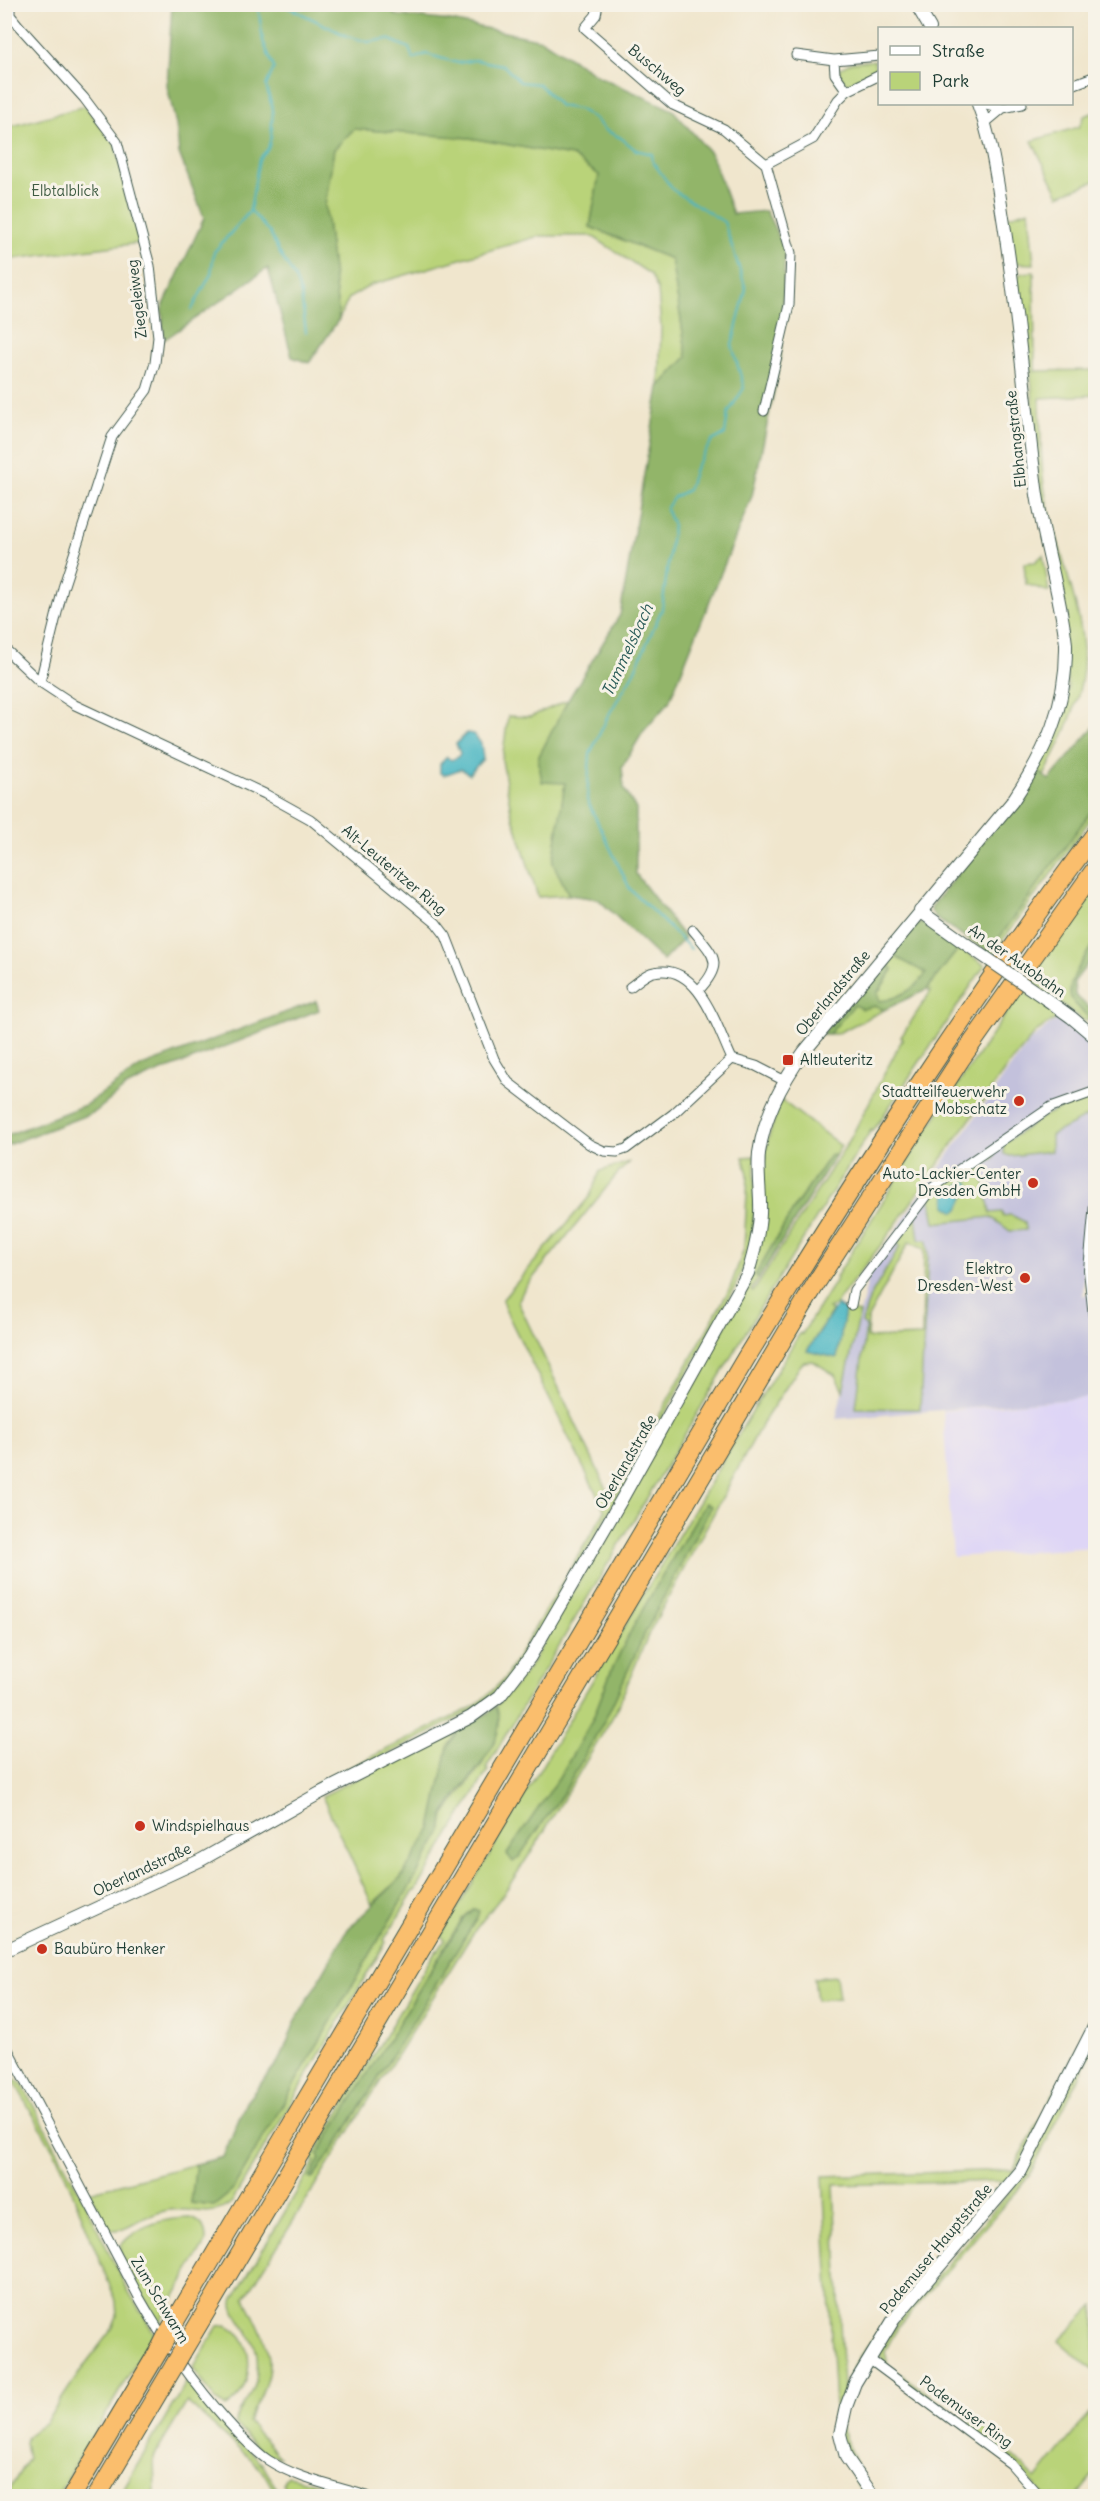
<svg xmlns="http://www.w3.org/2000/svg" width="1100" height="2501" font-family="Delius,sans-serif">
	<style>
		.built { fill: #ded5f6 }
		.industrial { fill: #c3c1dc; fill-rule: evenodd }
		.green { fill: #b9d379; stroke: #6c8856; stroke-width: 1.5; fill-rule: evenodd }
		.forest { fill: #92b569; stroke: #58794e; stroke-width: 1.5 }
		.water { fill: #47b5c2; stroke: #33797b; stroke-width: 1.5 }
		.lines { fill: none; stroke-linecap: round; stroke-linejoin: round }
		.stream { stroke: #47b5c2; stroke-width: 2 }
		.minor-casing { stroke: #3e564b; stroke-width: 11 }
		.tertiary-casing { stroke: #3e564b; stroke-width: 14 }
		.motorway-casing { stroke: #3e564b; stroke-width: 20 }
		.minor { stroke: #fff; stroke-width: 9 }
		.tertiary { stroke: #fff; stroke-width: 12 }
		.motorway { stroke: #fabe6d; stroke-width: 18 }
		.tertiary-bridge-casing { stroke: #3e564b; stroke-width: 14; stroke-linecap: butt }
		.motorway-bridge-casing { stroke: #3e564b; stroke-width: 20; stroke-linecap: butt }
		.tertiary-bridge { stroke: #fff; stroke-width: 12 }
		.motorway-bridge { stroke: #fabe6d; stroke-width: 18 }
		.poi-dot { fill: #c8321e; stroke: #f7f3e8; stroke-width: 2 }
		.labels { text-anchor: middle; stroke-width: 6; stroke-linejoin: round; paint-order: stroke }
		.street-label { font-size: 15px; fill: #1f3d34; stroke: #f7f3e8 }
		.park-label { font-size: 15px; fill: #3e5b42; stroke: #f7f3e8 }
		.poi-label { font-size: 15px; fill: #1f3d34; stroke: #f7f3e8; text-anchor: start }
		.water-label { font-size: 16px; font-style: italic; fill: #295b58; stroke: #f7f3e8 }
	</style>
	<rect width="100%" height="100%" fill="#f7f3e8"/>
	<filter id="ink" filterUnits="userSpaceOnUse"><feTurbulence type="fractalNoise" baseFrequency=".0167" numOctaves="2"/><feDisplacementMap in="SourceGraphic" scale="12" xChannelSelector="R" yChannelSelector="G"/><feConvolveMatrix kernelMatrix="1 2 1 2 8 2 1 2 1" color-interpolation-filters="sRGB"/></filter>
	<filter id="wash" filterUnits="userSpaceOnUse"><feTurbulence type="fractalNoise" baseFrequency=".008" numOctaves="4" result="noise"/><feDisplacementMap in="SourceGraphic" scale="24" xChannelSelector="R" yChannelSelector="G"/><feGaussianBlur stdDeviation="1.35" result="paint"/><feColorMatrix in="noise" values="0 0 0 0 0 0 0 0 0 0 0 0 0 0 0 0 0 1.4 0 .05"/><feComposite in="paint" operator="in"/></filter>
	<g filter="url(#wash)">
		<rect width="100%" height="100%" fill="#f0e6cd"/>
		<path class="built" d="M1095,1397V1547L953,1557L943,1411Z"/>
		<path class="industrial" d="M1062,1015L1095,1043V1183L1087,1215L1083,1296L1095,1289V1397L836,1419L869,1275L908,1212L1010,1068L1030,1041ZM917,1222L919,1240L928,1254L920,1409L856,1408L866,1326L862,1323L870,1297L900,1246L897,1243Z"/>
		<path class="green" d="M878,60L874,62L876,67L879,66V72L851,84C843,83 839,76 839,69L852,62Z
			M85,106L115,144L139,243L5,260V128Z
			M1095,112V181L1059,195L1032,141L1079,127L1084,116Z
			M354,129L470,138L572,156L599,175L590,227L671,259L687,357L659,387L661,328L658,290L650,274L592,236H539L371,285L349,298L339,319L325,205L334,149Z
			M1029,210L1034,264L1014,263L1006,217Z
			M1034,272L1035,371L1095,370V395L1040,398C1041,431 1040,465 1046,498C1057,550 1087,617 1083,669C1079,707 1061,742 1044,776L1038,771L1068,689L1052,551V535L1045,516L1038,476L1030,362L1025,353L1016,279L1021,273Z
			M1043,555L1049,592L1026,584L1024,563L1035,562Z
			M568,700L538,758L565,783L553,863L569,895L538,897L511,811L502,760L508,716L530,717Z
			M1095,806V813L992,955L989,952Z
			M1095,888V941L1074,976L1071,998L1090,1019L1084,1021L1029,979Z
			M959,948L985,965L873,1131L871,1130L762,1305L486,1768L488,1770L416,1891H414L384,1940L386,1942L232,2202C212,2220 194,2207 169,2210C158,2212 148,2217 138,2221C127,2226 117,2234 107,2228L89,2192L196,2164L191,2203L214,2206L232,2191L441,1833L444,1815L483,1763L496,1706L516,1685L532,1663L743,1295L768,1139L781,1100L841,1146L835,1156L831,1154L796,1205L755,1275L759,1278L751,1290L753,1292L849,1141L903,1038L901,1037L931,991L927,989Z
			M890,954L927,973C917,988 898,999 880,1001L877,994L893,970L884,961Z
			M1022,990L1062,1015L1037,1031L1007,1067L884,1241L834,1306L828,1309L832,1311L807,1351L837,1358L845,1310L860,1313L843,1391L835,1375L813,1361L804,1362L800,1366L762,1424L649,1633L615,1713L537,1843L504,1893L475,1930L245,2298C253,2315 270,2345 269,2364C269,2384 256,2404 248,2422L279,2456L268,2455L254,2445L236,2425C236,2411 246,2404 252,2392C258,2381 258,2368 257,2355C255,2334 227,2313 234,2298L315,2161L312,2158L436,1950L438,1951L445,1940L441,1936L750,1415L800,1333L802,1334L837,1278L836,1277L925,1133ZM705,1503L711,1507L645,1633L608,1714L564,1792L519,1857L513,1862L592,1721L612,1669L636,1621ZM473,1909L477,1918L339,2141L312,2179L310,2178L320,2159L319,2154L462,1919Z
			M854,1004L876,1006L884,1010L836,1034H829Z
			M1094,1095L1095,1117L1094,1113L1051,1135V1151L1010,1156L1004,1154L1003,1144L1047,1114Z
			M995,1150C996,1160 990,1162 982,1164L990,1213L1002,1212L1003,1216L1011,1215L1025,1222L1026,1230L1010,1231L991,1217L935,1223L930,1195Z
			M755,1156L754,1210L750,1251L734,1290L620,1494L517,1671L482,1706L319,1790L316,1784L473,1707L490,1693L505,1678L605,1511L504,1307L503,1299L590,1196L600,1171L630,1162L619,1172L524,1289L518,1302L609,1494L615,1495L730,1288L744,1249L748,1174L743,1157Z
			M916,1216L919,1240H927L928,1254L920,1409L856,1408L866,1326L862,1323L870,1297L900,1246L896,1242ZM909,1242L924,1249L922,1336L867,1338L868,1318Z
			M457,1729V1733L448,1747L431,1829L401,1878L372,1904L322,1796Z
			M836,1976L839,1998L817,2000L814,1978Z
			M1095,2007V2014L1024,2159L862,2358L863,2362L838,2420L868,2496H866C851,2476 822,2435 835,2408L823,2176L1013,2170L1076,2051ZM1003,2181L912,2286L860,2356L843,2388L834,2185Z
			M1095,2029V2046L1029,2176L898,2327L885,2351L888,2365L969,2424L976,2419L1036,2479L1095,2407V2473L1077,2496H1045L1004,2453L988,2444L884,2366L879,2351L896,2324L1015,2185Z
			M11,2076L22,2084L84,2201L127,2289L154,2333L57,2496H6L28,2458L25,2442L27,2436L46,2422L86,2363L112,2329L117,2317L116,2301L61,2164Z
			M190,2218C202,2221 206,2228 206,2241L159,2324L120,2254L121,2245C138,2225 165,2218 190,2218Z
			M1095,2305V2372L1059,2341Z
			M227,2325C258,2339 254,2392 226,2407L216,2401L193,2368L218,2326Z
			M187,2381L231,2432L264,2466L281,2496H277L262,2470L187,2402L154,2457L155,2496H119Z
			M287,2476L293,2477L357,2496H288L283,2482Z"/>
		<path class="forest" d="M172,5H396L394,15L451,21L542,40L598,76L673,110L711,154L733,214L766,211L785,249L781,358L752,496L669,702L643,732L622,767L624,789L636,809V874L685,938L663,961L598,899L569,895L553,863L565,783L542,782L538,758L568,700L620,615L659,387L687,357L671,259L590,227L599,175L572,156L470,138L354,129L334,149L325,205L339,319L309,363L292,357L268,268L164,340L162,309L204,218L179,153L176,124L167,86Z
			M1095,726V806L989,952L935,918L931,911L932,906L1038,771L1049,780Z
			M922,923L947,936L946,938L959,948L927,989L884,1010L876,1006L862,1009L854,1005L829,1034H822L884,961L893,969L877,993L880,1001C897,999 918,988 926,973L890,954L916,925Z
			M1095,941V954L1074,982L1075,995L1095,1013V1016L1090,1019C1085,1013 1074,1005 1071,998C1065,982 1088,953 1095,941Z
			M316,1001L319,1010L149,1076L126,1087L95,1112L5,1146V1136L85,1105L142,1066Z
			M831,1154L835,1156L759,1278L755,1275L796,1205Z
			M705,1503L711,1506L645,1633L608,1714L564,1792L519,1857L513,1862L507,1854L559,1778L592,1721L612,1669L636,1621Z
			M496,1706C513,1744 458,1784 444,1815C442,1820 442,1827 441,1833L232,2191L214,2206L191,2203L196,2164L223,2157L246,2102L281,2058L295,2022L348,1929L401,1878L431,1829L448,1747L457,1733V1729L488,1713Z
			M474,1909L479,1911L477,1918L339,2141L312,2179L309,2178L320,2159L318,2154L463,1919Z"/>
		<path class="water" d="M467,733L473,734L481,743L483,759L469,774L461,769L444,775L440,773V764L447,757L451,760L458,757L460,753L456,744Z
			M965,1181L969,1182L970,1185L959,1209L955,1212L946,1206V1193Z
			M837,1305L845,1310L837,1358L807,1351Z"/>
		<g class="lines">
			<path class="stream" d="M257,4L284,5L347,36L368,42L388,39L409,48L413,59L426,54L458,63L475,60L503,65L520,82L539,84L560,106L578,109L594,118L605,130L621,138L636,150L652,154L653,162L673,190L724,222L746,289L732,345L744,388L728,413L725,434L712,441L696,466L688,490L674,497L666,509L673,525L662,609L634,672L608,716L590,754L587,800L630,889L691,949
				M258,6L263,41L274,68L266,86L273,110L271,137L268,149L259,159L250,210L270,233L279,252L295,278L301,294L306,332
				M192,309L211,274L214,252L250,211"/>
		</g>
	</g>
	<g filter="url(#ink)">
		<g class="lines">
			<g class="minor-casing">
				<path id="minor" d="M10,4V15L18,25L84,98L117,142L150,266L158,337L155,363L147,390L112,437L63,588L40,682
					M598,4L596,15L585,28L673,105L724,129L766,164L791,253L789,305L764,411
					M796,55L834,60L880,56
					M834,60L835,74L847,91
					M1072,85L1096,76
					M986,104L1003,108L1022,104
					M985,123L1003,108
					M766,164L813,139L838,100L847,91L880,75
					M4,648L40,682L75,705L265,794L310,819L436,923L446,936L494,1059L508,1082L589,1144L604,1151L617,1152L626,1149L673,1114L732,1059L756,1066L785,1081
					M693,930C714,956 725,963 698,991
					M630,987C637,982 646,973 654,972C699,962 717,1028 732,1059
					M851,1305L854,1290L932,1188L1051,1107L1096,1091
					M4,2042L140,2299C165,2343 194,2384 228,2422C241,2436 253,2450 268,2460C297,2479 335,2486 367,2496
					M869,2359L1011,2464L1039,2496"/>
			</g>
			<g class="tertiary-casing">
				<path id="tertiary" d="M916,4L930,28
					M920,911L966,944
					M1046,999L1071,1017L1096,1038
					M1096,1203L1090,1270L1096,1326
					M4,1951L201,1860L320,1793L471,1717L500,1696L530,1657L623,1497L748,1273C754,1253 759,1234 760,1214C761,1194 757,1173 759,1153C764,1117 783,1081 804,1052L1012,802C1046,751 1067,706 1066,644C1060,589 1041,535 1035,480C1024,392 1017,305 1003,218C997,180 992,140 978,104
					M873,2496L846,2457L840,2434L846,2407L855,2383L894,2319L1021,2171L1096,2023"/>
			</g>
			<g class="motorway-casing">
				<path id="motorway" d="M168,2333L746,1358C856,1178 969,1002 1096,833
					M182,2352L818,1280L960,1060L1096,868
					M72,2496L161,2347
					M97,2496L174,2366"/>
			</g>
			<use href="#minor" class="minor"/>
			<use href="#tertiary" class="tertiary"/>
			<use href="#motorway" class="motorway"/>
			<g class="tertiary-bridge-casing">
				<path id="tertiary-bridge" d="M966,944L1046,999"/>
			</g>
			<g class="motorway-bridge-casing">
				<path id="motorway-bridge" d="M161,2347L168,2333
					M174,2366L182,2352"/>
			</g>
			<use href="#tertiary-bridge" class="tertiary-bridge"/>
			<use href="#motorway-bridge" class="motorway-bridge"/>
		</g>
	</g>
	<g class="poi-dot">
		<rect x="782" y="1054" width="12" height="12" rx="3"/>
		<circle cx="1019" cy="1101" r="6"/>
		<circle cx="1033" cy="1183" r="6"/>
		<circle cx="1025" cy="1278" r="6"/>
		<circle cx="140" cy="1826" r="6"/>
		<circle cx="42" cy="1949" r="6"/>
	</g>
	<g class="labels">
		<g class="street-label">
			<text transform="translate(657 70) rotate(40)" y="5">Buschweg</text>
			<text transform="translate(137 299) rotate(-97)" y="5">Ziegeleiweg</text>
			<text transform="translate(1016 439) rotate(-96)" y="5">Elbhangstraße</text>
			<text transform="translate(394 870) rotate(40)" y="5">Alt-Leuteritzer Ring</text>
			<text transform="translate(1017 961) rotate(35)" y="5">An der Autobahn</text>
			<text transform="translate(833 993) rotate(-50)" y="5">Oberlandstraße</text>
			<text transform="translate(626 1462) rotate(-60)" y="5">Oberlandstraße</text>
			<text transform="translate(142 1870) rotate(-25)" y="5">Oberlandstraße</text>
			<text transform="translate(936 2249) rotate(-50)" y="5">Podemuser Hauptstraße</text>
			<text transform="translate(160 2300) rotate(59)" y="5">Zum Schwarm</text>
			<text transform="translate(966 2412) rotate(36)" y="5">Podemuser Ring</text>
		</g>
		<g class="park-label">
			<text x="65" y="196">Elbtalblick</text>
		</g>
		<g class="poi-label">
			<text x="800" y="1065">Altleuteritz</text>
			<text x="1007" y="1097" text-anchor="end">Stadtteilfeuerwehr<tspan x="1007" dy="17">Mobschatz</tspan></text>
			<text x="1021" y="1179" text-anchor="end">Auto-Lackier-Center<tspan x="1021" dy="17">Dresden GmbH</tspan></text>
			<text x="1013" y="1274" text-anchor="end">Elektro<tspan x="1013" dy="17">Dresden-West</tspan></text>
			<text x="152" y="1831">Windspielhaus</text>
			<text x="54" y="1954">Baubüro Henker</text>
		</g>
		<g class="water-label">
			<text transform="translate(627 650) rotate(-65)" y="6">Tummelsbach</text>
		</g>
	</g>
	<rect width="1100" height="2501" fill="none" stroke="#f7f3e8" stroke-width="24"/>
	<rect x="878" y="27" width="195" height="78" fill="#f7f3e8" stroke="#a1aaa0" stroke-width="1.5"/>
	<rect x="890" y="46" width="30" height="9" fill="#ffffff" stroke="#a1aaa0" stroke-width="1.5"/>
	<text x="932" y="57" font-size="18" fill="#1f3d34">Straße</text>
	<rect x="890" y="72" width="30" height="18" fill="#b9d379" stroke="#a1aaa0" stroke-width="1.5"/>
	<text x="932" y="87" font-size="18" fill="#1f3d34">Park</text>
</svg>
